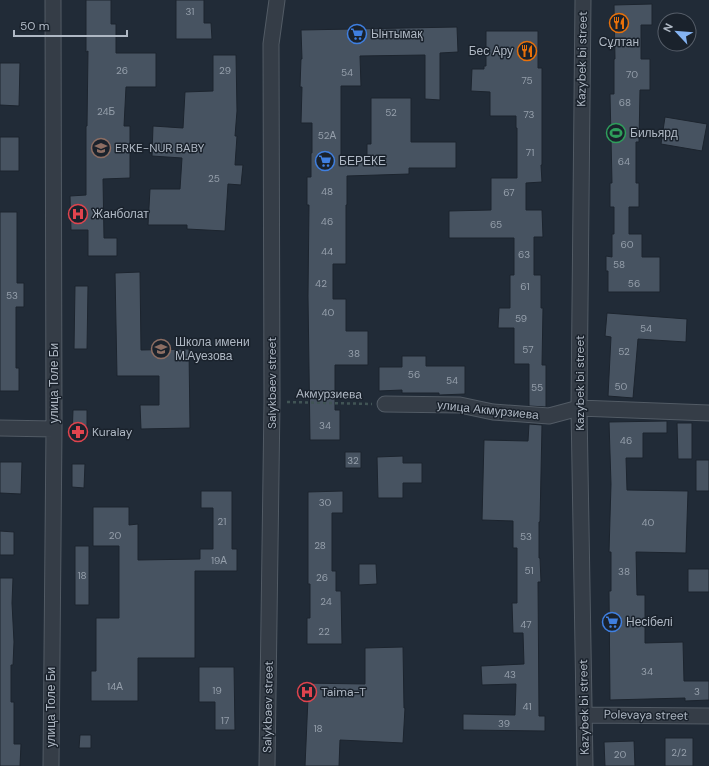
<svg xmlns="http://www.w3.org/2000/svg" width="709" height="766" font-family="'DM Sans',sans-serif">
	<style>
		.building { fill: #475361; stroke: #1c242e }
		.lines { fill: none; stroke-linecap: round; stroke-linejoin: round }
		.street-casing { stroke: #525b65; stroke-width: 17 }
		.path { stroke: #415455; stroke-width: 2.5; stroke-dasharray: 3 3; stroke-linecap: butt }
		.street { stroke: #353d47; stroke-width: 15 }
		.labels { text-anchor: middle; stroke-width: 3; stroke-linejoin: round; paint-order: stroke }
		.number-label { font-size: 10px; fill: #959fab }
		.poi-label { font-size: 12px; fill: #afb8c4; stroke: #1a222c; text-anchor: start }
		.street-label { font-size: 12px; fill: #afb8c4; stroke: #1a222c }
	</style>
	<rect width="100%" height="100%" fill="#212b37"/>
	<path class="building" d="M86,0H111V24H116V53H156V87H126L124,126H130V178L103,179L104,238H117V256H88V230H71L70,196L86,195V126H87L88,51L86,52Z
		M176,0H204V23H211L212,39H176Z
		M652,4V25H641V59H650V90H640L639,142H636V183H639V207H629V234H642V257H660V292H608V271H606V256L612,257V234H614V207H610V183H612L610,94H614V59H615L614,5Z
		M457,27L458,52L440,53V100L425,99V55L360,56L361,86H341V158L367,157V144H371V98H411V142H456V168H409V174L347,176V205H346V264H333V299H346V331H368V365H335V410H340V440H310L308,296L309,205H307V177H311V153H312V123H301L302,87H300L301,59H302L301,30Z
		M486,31H538V68H542V165H541L542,182L526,183V210H542L543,237H534V275H541V308H543L542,365H546V407L529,406V364H514V328H498L499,308H510V275H514V238H449V211L491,210V178H517V128H516V116H490V92L471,91L472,69H484V66H486Z
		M213,55H236L237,111L235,136H237L235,165H243L241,185L228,184L225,231L187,229V225H148L150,189H180L182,158L152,156L153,126L183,128L185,92L213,91Z
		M0,63H20L19,106L0,105Z
		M665,117L707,124L702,151L661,144Z
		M0,137H19V171H0Z
		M0,212H17V283H24V307H16V368H19V391H0Z
		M140,272L141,350L189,349L190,428L141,429L140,405H159V376H117L115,273Z
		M75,286H88L87,349H74Z
		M607,313L687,319L686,342L638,339L633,398L608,396L611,337L605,336Z
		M402,356H426V366H465V394L439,395V393H402V390L379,391V367H402Z
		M73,410H87V438H72Z
		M667,421V433H643V458H626L627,490L688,491L686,553L636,552L637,595H645V643L683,642L684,681H709V700L685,701V698L610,700L609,591H611V552H609L611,484L609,422Z
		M677,423H692V459H678Z
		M529,424L542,425L540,522H539V558H540L541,582H538L539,716H545V731L463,730V714L515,715L516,684L482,685L481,666L524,664L523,633H513L512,603H517V548H513V521L482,520L484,440L528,441Z
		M345,452H361V468H345Z
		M403,456V463H422V483H403V498H378L377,457Z
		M696,460H709V491H696Z
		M0,462H22L21,494L0,493Z
		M72,464H85L84,488L72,487Z
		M201,491H232V549H237V571H195V658H138V701H91V671H96V618H119V546H93V507H129V525L138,524V560L200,559V549H213V508H201Z
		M343,491V513H332V571H336V591H341L342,644H307V618H310V584H308V492Z
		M0,531L14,532V555H0Z
		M75,546H89V605H75Z
		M359,564H376L377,584L359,585Z
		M688,569H709V592H688Z
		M0,578H13L12,603L14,642L13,665H11V702H14V744H21L20,766H0Z
		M403,647L404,708H405L403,743L340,740L339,766H305L308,698H302V683L365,684V648Z
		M199,667H234L235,730H215V702H199Z
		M80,735H91V748H79Z
		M665,738H693V766H665Z
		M634,741L635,766H605L604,742Z"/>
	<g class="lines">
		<g class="street-casing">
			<path id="street" d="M583,0L579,408L585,766
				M385,404L460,405L493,412L549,416L579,408L709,413
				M0,428L54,429
				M584,715L709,716
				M51,766L54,429L53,0
				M267,766L272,402L271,44L277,0"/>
		</g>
		<path class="path" d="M287,402L372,404"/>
		<use href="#street" class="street"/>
	</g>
	<defs>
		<g id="restaurant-ring" transform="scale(1)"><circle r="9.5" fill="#1a222c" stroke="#e8710a" stroke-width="1.5"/><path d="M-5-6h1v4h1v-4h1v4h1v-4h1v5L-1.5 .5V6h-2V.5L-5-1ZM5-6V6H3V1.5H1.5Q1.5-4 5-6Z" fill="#e8710a"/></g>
		<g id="supermarket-ring" transform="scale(1)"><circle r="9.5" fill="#1a222c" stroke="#3f7fe0" stroke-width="1.5"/><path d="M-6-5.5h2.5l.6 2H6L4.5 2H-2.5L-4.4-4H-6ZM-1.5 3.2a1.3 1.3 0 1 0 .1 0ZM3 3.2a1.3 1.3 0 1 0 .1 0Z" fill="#3f7fe0"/></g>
		<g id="stadium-ring" transform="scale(1)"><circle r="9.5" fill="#1a222c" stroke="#2e9e5b" stroke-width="1.5"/><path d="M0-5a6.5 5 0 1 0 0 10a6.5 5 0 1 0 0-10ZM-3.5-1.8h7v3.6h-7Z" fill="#2e9e5b"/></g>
		<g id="school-ring" transform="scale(1)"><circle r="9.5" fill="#1a222c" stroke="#8d6e63" stroke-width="1.5"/><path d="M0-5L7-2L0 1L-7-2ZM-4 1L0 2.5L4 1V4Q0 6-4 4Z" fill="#8d6e63"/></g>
		<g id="hospital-ring" transform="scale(1)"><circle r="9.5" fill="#1a222c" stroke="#e0444e" stroke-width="1.5"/><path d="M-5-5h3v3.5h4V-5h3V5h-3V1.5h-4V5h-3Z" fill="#e0444e"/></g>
		<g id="pharmacy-ring" transform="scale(1)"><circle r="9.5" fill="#1a222c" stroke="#e0444e" stroke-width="1.5"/><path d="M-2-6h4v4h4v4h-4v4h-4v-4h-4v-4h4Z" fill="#e0444e"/></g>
	</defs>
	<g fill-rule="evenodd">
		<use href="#restaurant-ring" x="619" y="23"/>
		<use href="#supermarket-ring" x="357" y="34"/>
		<use href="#restaurant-ring" x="527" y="51"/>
		<use href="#stadium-ring" x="616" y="133"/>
		<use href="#school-ring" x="101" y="148"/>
		<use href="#supermarket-ring" x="325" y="161"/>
		<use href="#hospital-ring" x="78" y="214"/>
		<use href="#school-ring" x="161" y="349"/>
		<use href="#pharmacy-ring" x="78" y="432"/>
		<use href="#supermarket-ring" x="612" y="622"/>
		<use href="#hospital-ring" x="307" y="692"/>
	</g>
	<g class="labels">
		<g class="number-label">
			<text x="190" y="15">31</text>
			<text x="122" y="74">26</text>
			<text x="225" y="74">29</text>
			<text x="347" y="76">54</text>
			<text x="632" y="78">70</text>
			<text x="527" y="84">75</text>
			<text x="625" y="106">68</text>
			<text x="106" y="115">24Б</text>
			<text x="391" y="116">52</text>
			<text x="529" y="118">73</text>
			<text x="327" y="139">52А</text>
			<text x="530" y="156">71</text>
			<text x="624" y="165">64</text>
			<text x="214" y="182">25</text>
			<text x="327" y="195">48</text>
			<text x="509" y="196">67</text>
			<text x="327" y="225">46</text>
			<text x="496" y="228">65</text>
			<text x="627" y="248">60</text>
			<text x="327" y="255">44</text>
			<text x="524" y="258">63</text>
			<text x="619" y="268">58</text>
			<text x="321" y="287">42</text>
			<text x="634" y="287">56</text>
			<text x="525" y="290">61</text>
			<text x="12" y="299">53</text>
			<text x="328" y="316">40</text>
			<text x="521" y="322">59</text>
			<text x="646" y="332">54</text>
			<text x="528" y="353">57</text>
			<text x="624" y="355">52</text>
			<text x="354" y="357">38</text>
			<text x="414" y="378">56</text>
			<text x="452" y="384">54</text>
			<text x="621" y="390">50</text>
			<text x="537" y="391">55</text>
			<text x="325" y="429">34</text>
			<text x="626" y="444">46</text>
			<text x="353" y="464">32</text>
			<text x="325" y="506">30</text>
			<text x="222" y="525">21</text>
			<text x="648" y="526">40</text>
			<text x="115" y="539">20</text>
			<text x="526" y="540">53</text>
			<text x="320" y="549">28</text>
			<text x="219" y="564">19А</text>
			<text x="529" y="574">51</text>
			<text x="624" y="575">38</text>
			<text x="82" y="579">18</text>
			<text x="322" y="581">26</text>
			<text x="326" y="605">24</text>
			<text x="526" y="628">47</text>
			<text x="324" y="635">22</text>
			<text x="647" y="675">34</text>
			<text x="510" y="678">43</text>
			<text x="115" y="690">14А</text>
			<text x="217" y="694">19</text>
			<text x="697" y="695">3</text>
			<text x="527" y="710">41</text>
			<text x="225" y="724">17</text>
			<text x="504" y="727">39</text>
			<text x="318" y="732">18</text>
			<text x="679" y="756">2/2</text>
			<text x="620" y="758">20</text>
		</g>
		<g class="poi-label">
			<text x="371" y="38">Ынтымақ</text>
			<text x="619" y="46" text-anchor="middle">Сұлтан</text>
			<text x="513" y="55" text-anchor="end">Бес Ару</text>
			<text x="630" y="137">Бильярд</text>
			<text x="115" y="152">ERKE-NUR BABY</text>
			<text x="339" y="165">БЕРЕКЕ</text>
			<text x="92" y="218">Жанболат</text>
			<text x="175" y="346">Школа имени<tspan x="175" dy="14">М.Ауезова</tspan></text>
			<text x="92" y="436">Kuralay</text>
			<text x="626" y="626">Несібелі</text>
			<text x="321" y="696">Taima-T</text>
		</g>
		<g class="street-label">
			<text transform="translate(582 59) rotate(-89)" y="4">Kazybek bi street</text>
			<text transform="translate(54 383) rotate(-90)" y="4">улица Толе Би</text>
			<text transform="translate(272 383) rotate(-90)" y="4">Salykbaev street</text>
			<text transform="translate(580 383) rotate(-90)" y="4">Kazybek bi street</text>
			<text transform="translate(329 394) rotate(1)" y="4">Акмурзиева</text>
			<text transform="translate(488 410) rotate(6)" y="4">улица Акмурзиева</text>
			<text transform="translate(51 707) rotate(-90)" y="4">улица Толе Би</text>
			<text transform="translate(268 707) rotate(-89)" y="4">Salykbaev street</text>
			<text transform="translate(584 707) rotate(-91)" y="4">Kazybek bi street</text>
			<text transform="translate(646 715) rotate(1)" y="4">Polevaya street</text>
		</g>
	</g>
	<g transform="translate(677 32) rotate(296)"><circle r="19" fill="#1a222c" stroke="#565e69"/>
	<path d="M0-3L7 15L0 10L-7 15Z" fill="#85b4f3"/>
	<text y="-6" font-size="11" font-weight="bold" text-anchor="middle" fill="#afb8c4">N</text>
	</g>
	<path d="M14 30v6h113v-6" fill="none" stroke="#afb8c4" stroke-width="2"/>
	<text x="20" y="30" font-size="12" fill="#afb8c4" stroke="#1a222c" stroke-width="3" paint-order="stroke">50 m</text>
</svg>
